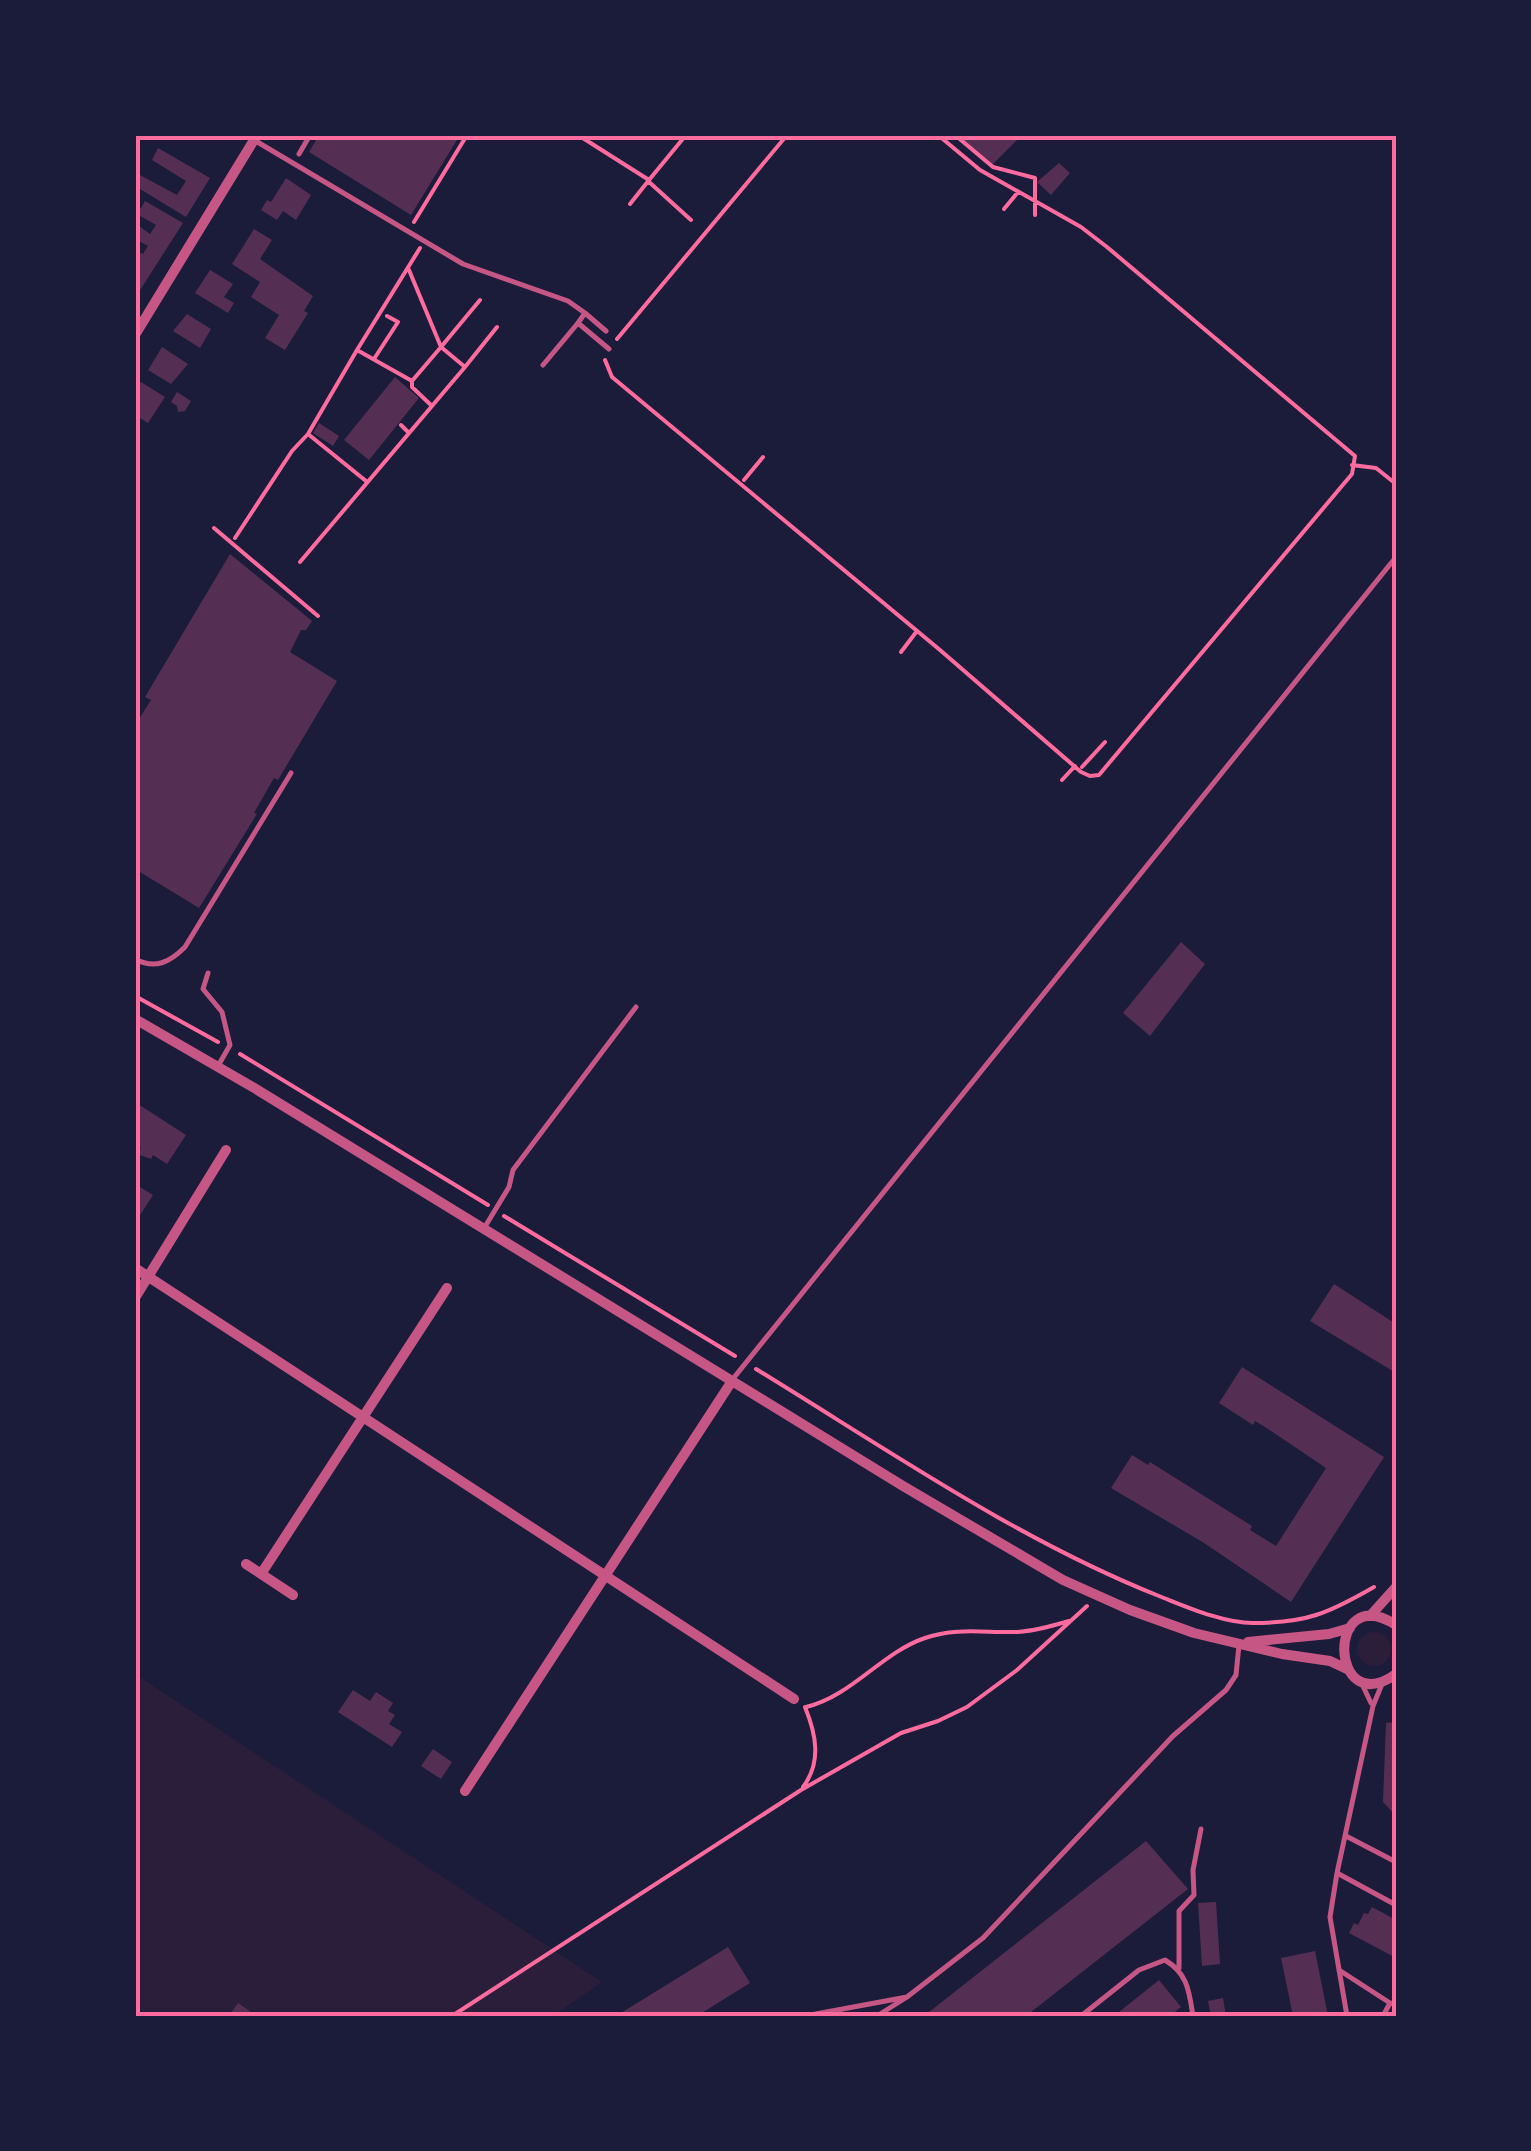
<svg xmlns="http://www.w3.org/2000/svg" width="1531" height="2151" font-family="'DM Sans',sans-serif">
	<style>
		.green { fill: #2a1e3b }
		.building { fill: #542f53 }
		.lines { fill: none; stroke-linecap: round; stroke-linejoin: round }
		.path { stroke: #ff6b9d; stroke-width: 4 }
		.service { stroke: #c65784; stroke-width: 5 }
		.minor { stroke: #c65784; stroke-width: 10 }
		.neatline { fill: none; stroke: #ff6b9d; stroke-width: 4 }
	</style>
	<rect width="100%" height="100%" fill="#1b1b3a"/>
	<path class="green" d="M1357 1649a17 17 0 1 1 34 0a17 17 0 1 1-34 0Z
		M135,1674L602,1982L553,2016H135Z"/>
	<path class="building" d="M319,135H460L411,215L309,152Z
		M958,135H1022L992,165Z
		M158,148L210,178L186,217L135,186L140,175L177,195L186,181L152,160Z
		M1059,163L1070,173L1051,195L1037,182Z
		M286,178L311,195L296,220L283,211L277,220L261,210L267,200L271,202Z
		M145,201L183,223L135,298V255L137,251L143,254L148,246L135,239V223L150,234L156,225L135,213V205L141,208Z
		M254,229L272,240L260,259L313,296L304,311L308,313L285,350L265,338L279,315L251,297L260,282L232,264Z
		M210,270L233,284L224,297L234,303L228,313L195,293Z
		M187,314L211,329L200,348L173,331Z
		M162,347L188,364L171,384L148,370Z
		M395,377L419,398L369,460L344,440Z
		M141,382L165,397L148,423L135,415V392Z
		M177,392L191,401L185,411L178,412L177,406L171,402Z
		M319,423L339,436L333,446L313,433Z
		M230,554L312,621L306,630H301L290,652L337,681L278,780L274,778L254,813L257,814L199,908L135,869V725L151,700L145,697Z
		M1181,942L1205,964L1150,1036L1123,1013Z
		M135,1102L186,1135L167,1164L153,1155L151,1159L137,1154L141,1147L135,1144Z
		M135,1184L153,1195L135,1223Z
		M1334,1284L1396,1324V1373L1310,1321Z
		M1242,1367L1384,1457L1291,1602L1204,1543L1111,1488L1132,1455L1148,1465L1150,1462L1252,1526L1250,1530L1276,1546L1326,1468L1265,1427L1255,1421L1253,1425L1219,1403Z
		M353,1690L370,1701L376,1692L393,1703L388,1711L395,1715L389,1724L402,1732L392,1747L338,1712Z
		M1396,1722V1816L1383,1802L1386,1723Z
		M433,1749L452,1762L441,1779L421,1766Z
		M1146,1841L1188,1889L1026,2016H924Z
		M1216,1902L1220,1964L1202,1966L1198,1903Z
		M1372,1907L1396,1920V1958L1349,1933L1354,1923L1358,1925L1364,1913L1368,1914Z
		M728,1947L750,1983L697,2016H616Z
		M1315,1951L1328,2016H1293L1281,1958Z
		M1159,1980L1181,2007L1170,2016H1114Z
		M1223,1998L1226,2016H1211L1208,2001Z
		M238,2003L251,2012L248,2016L231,2013Z"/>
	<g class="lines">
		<path class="path" d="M578,135L649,180L630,204
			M955,135L993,167L1035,178V215
			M649,180L686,135
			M648,181L691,220
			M1004,209L1018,192
			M414,222L467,135
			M420,248L357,350L412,381V387L432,406
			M409,270L441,347L480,300
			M617,339L787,135
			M374,359L398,322L387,316
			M605,360L612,377L940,650L1081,772L1090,776L1099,775L1352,474L1355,456L1107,247L1081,227L980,170L938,135
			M465,367L497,327
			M401,425L408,432
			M308,434L366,481
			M1352,465L1376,468L1396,484
			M744,480L763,457
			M214,528L318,616
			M235,538L292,451L308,434L357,350
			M300,562L465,367L441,347L412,381
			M901,652L917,631
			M1082,767L1105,742
			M1062,780L1075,766
			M135,996L218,1042
			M240,1054L488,1205
			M504,1216L735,1356
			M756,1369C887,1449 1016,1539 1159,1596C1187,1607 1223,1623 1253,1623C1307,1623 1329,1613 1374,1587
			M806,1707C852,1696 881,1653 925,1638C956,1627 985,1633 1017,1632C1035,1631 1052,1626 1069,1621
			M803,1787C822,1762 816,1734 805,1707
			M452,2016L801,1790L901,1733L938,1721L967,1707L1017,1670L1087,1606"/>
		<path class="service" d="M254,140L463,264L568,301L585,313L578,323L609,349
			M299,154L310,135
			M585,313L606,331
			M543,365L578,323
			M135,959C155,970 170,962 185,947L291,773
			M208,973L203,989L222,1012L230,1045L218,1066
			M483,1230L509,1187L513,1170L636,1007
			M732,1380L1396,557
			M1361,1682L1371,1703
			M1382,1684L1373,1706L1337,1873L1396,1905
			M1346,1836L1396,1862
			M1337,1873L1330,1917L1347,2016
			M1179,1968V1911L1194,1895L1193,1870L1201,1829
			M1339,1970L1390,2003
			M907,1997L983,1938L1173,1736L1226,1690L1236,1675L1239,1645
			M805,2016L907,1997L877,2016
			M1081,2016L1139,1970L1165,1960C1188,1974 1189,1991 1193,2016
			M1383,2016L1390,2003L1396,2004"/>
		<path class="minor" d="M135,335L257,135
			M135,1019L256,1089L903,1486L1063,1580L1130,1610L1194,1633L1282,1654L1330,1661L1349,1670
			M135,1268L794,1699
			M135,1298L226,1150
			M246,1564L293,1595
			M261,1574L447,1288
			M1370,1616L1396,1587
			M1396,1625C1325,1579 1329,1722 1396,1674
			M1248,1642L1329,1634L1350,1628
			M465,1791L732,1381"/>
	</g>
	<rect width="1531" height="2151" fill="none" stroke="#1b1b3a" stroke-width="275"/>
	<rect x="138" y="138" width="1256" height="1876" class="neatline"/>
</svg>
